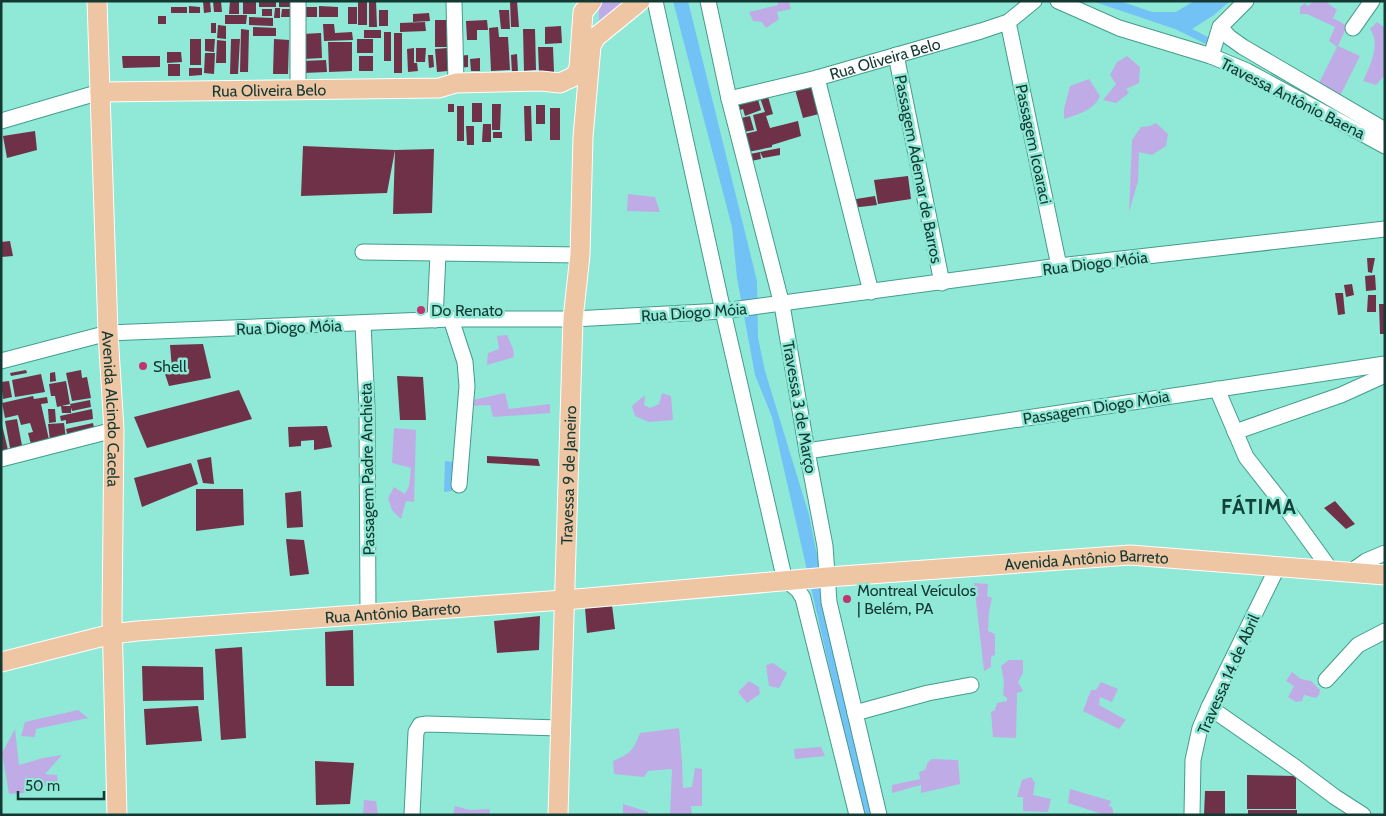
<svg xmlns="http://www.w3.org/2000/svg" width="1386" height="816" font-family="Cabin,sans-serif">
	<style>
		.green { fill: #bface6 }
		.water { fill: #73c2f6 }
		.building { fill: #6e3147 }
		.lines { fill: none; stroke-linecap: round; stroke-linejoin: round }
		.minor-casing { stroke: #439d8c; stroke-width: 17 }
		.major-casing { stroke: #fff; stroke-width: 21 }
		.minor { stroke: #fff; stroke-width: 15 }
		.major { stroke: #efc6a4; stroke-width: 19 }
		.poi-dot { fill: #bf356f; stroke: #90e8d6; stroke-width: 2 }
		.labels { text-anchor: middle; stroke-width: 5; stroke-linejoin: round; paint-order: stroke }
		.street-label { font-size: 16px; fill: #133932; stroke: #90e8d6 }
		.poi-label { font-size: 16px; fill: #133932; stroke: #90e8d6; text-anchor: start }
		.district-label { font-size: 21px; font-weight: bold; letter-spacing: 1px; fill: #12433b; stroke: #90e8d6 }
	</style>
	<rect width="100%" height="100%" fill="#90e8d6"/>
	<path class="green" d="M604,1H627L599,25V6Z
		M777,1H789L791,9L777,12L779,19L766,28L762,22L753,21L749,12L778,5Z
		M1314,1H1325L1337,10L1333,18L1347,26L1338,46L1360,56L1338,100L1318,85L1337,47L1329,41L1335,27L1307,14H1300V7L1305,3L1308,6Z
		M1377,22L1385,28V75L1376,85L1363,81C1370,66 1381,44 1370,29Z
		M1127,56L1140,67L1139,83L1126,89L1129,93L1116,103L1103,100L1116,84L1110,75L1117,62Z
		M1089,79L1100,96C1094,110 1079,114 1064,119V109L1070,86Z
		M1156,123L1168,134L1166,146L1152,155L1139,152L1138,181L1129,212L1132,140L1141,127L1150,126Z
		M628,194L655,197L660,212L627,211Z
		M507,335L513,349L514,357L487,365L488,353L499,349L497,336Z
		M505,393L509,409L550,404V413L493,417L490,405L472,406L473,400Z
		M662,393L671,396L673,420L649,422L635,416L632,406L645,395L644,405L650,408L659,404Z
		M394,428L416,430L414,502L406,501L401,519L392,510L388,498L394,487L405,494L409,486L411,468L392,463Z
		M974,583L988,584L987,596L992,598L989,612L988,631L995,634V655L991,657V667L984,671Z
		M1009,660H1023V673L1018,682L1023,691L1017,693L1016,738L993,737L991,712L995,710L997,703L1007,701V698L1003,695L1004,682L1001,666Z
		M773,663L787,673L779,688L769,686L766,665Z
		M1292,672L1301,679L1311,681L1320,690L1319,695L1316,698L1304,695L1302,701L1296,702L1288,697L1294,686L1286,681Z
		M749,681L759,687L760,694L747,703L738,692Z
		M1101,682L1118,689L1112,702L1100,697L1099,705L1126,720L1119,729L1083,711L1091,690H1096Z
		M78,710L88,718L36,729L35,737L21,736L25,722Z
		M679,728L682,761L683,788L692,787L695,768L702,769V806H691L692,815H670L672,769L648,771L644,777L614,774L613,761C630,754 633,751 640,733Z
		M15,729L19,765L43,758L62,755L45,774L57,775L58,782L23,793L9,794L2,753Z
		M821,747L825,756L795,759L794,749Z
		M932,759L958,760L960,784L921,793V785L892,793V785L920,779L919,772L925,770L928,762Z
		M1031,777L1035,783L1033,795L1051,799L1048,812L1023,811V797H1017L1022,780Z
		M1070,789L1111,801L1109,806L1112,807L1114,815H1105L1068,803Z
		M364,800L376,801L378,815H363Z
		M623,804L648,812V815H623Z
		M455,806L470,810L490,809L489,815H453Z"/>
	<path class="water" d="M673,1H688L757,281L758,338L765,371L809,515L825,595L873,815H863L772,417L755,375L737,278L732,227Z
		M1092,1H1120L1152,12H1176L1194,1H1230L1214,15L1192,29L1210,38L1206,44L1175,29Z
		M445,461L453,462L452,491L444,492Z"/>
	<path class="building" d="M203,1H210L211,12L204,13Z
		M213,1H221L222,12H214Z
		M230,1H239V14H229Z
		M243,1H256V14H243Z
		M259,1H276V7H259Z
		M279,1H290V7H279Z
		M358,1H367V25H358Z
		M369,1H376L377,27H369Z
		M510,1H517L519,27H511Z
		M189,6L200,7V13H189Z
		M319,6L338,7V17H319Z
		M171,7H187V13H171Z
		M301,7H317V17H302Z
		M348,7H357V24H348Z
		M275,8H280V18H274Z
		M262,9H272V16H262Z
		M282,9H291L290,17H281Z
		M379,10H388V26H379Z
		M499,10H509L510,29H501Z
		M429,13L430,21L413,22V14Z
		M225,15H247L246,24H225Z
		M158,16H166V24H158Z
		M249,17L273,18V26L249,25Z
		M435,20H448V47H435Z
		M487,20L488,30H477V40H467L466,21Z
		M425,22L426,31L400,32V23Z
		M211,23H216V33H211Z
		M323,24H334L335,33L352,32L353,40L324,41Z
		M218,25L226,26V39L217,38Z
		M561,26L562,43L545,44V27Z
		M253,27L276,28V36H253Z
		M498,27L499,37H508L510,70L491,71L489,28Z
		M241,29L249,30L248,72H240Z
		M523,29H535L536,70L524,71Z
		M364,30H381V38H364Z
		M384,32H391V61H384Z
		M321,33L322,58L303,59L302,34Z
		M394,33H402V73H394Z
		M190,39H201V65H190Z
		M205,39H215L214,52L205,51Z
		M231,39H240L238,74H230Z
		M274,39L289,40L288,74H273Z
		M357,39H373V53H357Z
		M217,40L226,41V63H216Z
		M328,42H352V71L329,72Z
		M538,47H553L554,72H539Z
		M414,48V63H417L418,71L408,72L407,49Z
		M416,48H426L425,62H416Z
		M447,48L448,71L437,72L435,49Z
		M167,52H181L182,62L167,63Z
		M205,53H215L214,74L204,73Z
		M517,54L518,72L512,73L511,55Z
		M428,55H433L434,67L429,68Z
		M468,55V67L458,68V56Z
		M122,56H160V67L123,68Z
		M359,56H373V71H359Z
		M480,58V71H471L470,59Z
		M326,60L327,72L303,73V61Z
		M168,64H180V76H168Z
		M189,68H202V75L189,76Z
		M813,81L819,114L803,118L794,86Z
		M767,93L773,114L766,116L770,128L798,121L801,136L772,145V147L748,152L744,134L757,131L753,115L765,112L759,95Z
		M757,96L761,110L745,116L743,109L740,110L737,101Z
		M472,103H482V122H472Z
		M448,104H454V112H448Z
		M492,104H501L500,130H492Z
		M536,105H545V124H536Z
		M457,106H464V141H457Z
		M524,106H531L532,141H525Z
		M550,108H560V140H550Z
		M750,116L754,130L744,132L741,118Z
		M483,124H491V142H482Z
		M466,126H474V145H467Z
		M35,131L37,150L7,158L3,136Z
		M493,132H502V138H493Z
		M303,146L395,150L434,149L432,213L393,214L395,150L387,193L301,196Z
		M780,148V155L763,158L760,152Z
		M760,152L761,159L751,161L750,154Z
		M908,176L911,199L878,204L874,180Z
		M875,196L877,205L851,208L850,200Z
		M10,241L13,256L1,257V242Z
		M1367,258H1375L1372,273L1368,272Z
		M1375,275L1376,290L1366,291L1365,276Z
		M1352,284L1354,295L1346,297L1344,285Z
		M1335,293H1343L1345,314L1338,315Z
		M1368,295H1376V312H1367Z
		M1379,304H1385V334H1380Z
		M203,344L211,378L169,386L163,368L172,369L170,345Z
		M26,370L27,373L11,376L10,373Z
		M81,370L82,378L87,377L91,398L72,401L66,373Z
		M55,372L56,381L50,382V373Z
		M41,374L45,392L15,397L12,380Z
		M397,376L423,377L426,420H400Z
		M9,381L12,397L3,399L1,382Z
		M66,381L70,404L57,407L55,396H51L49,384Z
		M239,390L252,419L147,448L134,417Z
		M33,396L34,399L47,397L48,403L41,404L50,444L32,448L28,433L33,432L30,423L21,425L18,415L5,418L2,403Z
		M90,400L91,407L72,411L70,404Z
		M61,406H71V413H62Z
		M48,409H55L56,422L49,423Z
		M92,409L93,419L66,424V420L61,421L60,416Z
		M17,419L23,451L11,453L5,421Z
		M1,421L9,454L1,456Z
		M64,423L66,439L50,440L48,424Z
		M93,423L95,432L68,437L66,429Z
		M327,426L332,447L314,450V440L301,441V446L289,447L288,427Z
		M487,456L538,459L540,466L487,463Z
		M211,457L214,484L203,483L197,460Z
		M191,463L198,484L142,507L134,478Z
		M196,489H243L244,525L196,531Z
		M301,491L303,527L287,528L285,493Z
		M1335,501L1355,524L1346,529L1324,508Z
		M286,539L304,540L309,574L290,576Z
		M612,605L615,629L587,633L585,608Z
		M540,616L539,650L497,653L494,621Z
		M353,630L354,686H326L325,632Z
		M242,647L246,738L221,740L215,649Z
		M142,666L203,667L204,700L143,701Z
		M198,706L202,741L146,745L144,709Z
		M315,761L354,763L350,804L316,805Z
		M1247,775L1296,776V809H1247Z
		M1205,791H1225V815H1204Z
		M1248,810H1297V815H1248Z"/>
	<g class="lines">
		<g class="minor-casing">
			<g id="minor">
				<path d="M454,1L456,83"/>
				<path d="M655,1L723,311L785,581"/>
				<path d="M708,1L729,99L782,305L807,451L825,546L829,602L879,815"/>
				<path d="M1058,1L1119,28L1211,56L1247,71L1385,146"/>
				<path d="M1008,22L1059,266"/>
				<path d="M1220,27L1229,37L1243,47L1385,130"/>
				<path d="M1353,28L1372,1"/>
				<path d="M896,55L942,283"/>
				<path d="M1211,56L1220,27L1246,1"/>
				<path d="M817,78L871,292"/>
				<path d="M298,89V1"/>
				<path id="s1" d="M729,99L817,78L981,31L1008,22L1034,1"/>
				<path d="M1,121L100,92"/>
				<path d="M363,252L580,255"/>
				<path d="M451,319L465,362L467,386L459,485"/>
				<path d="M435,320L438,254"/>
				<path d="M363,324L367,407L368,614"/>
				<path d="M1,361L108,333L451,319H573L723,311L1059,266L1385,229"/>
				<path d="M1217,389L1246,457L1286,508L1330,569"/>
				<path d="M1235,432L1341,395L1385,375"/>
				<path d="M807,451L1385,364"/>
				<path d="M1,459L114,430"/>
				<path d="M1352,571L1366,561L1385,553"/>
				<path d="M787,581L798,590L803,598L857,815"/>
				<path d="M1326,680L1358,645L1385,631"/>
				<path d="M1209,707L1295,767L1335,797L1363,815"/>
				<path d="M855,713L928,693L971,685"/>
				<path d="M412,815L416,732L420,725L427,724L560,728"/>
				<path d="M1192,815L1193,760L1200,728L1209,707L1278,566"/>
			</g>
		</g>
		<g class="major-casing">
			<g id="major">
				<path id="s2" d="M97,1L108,333L114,430L112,618L117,815"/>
				<path id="s3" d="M100,92L439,88L456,83L541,81L560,83L575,76L579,68L583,12L592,1"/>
				<path id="s4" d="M1,662L112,634L137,631L576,599L828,577L1130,555L1385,575"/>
				<path id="s5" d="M558,815L573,319L580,255L583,137L591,46L596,37L640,1"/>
			</g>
		</g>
		<use href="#minor" class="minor"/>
		<use href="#major" class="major"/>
	</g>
	<g class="poi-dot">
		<circle cx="421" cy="310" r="5"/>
		<circle cx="143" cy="366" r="5"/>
		<circle cx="847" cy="599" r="5"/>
	</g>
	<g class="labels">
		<g class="street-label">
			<text dy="6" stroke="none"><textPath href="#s1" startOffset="161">Rua Oliveira Belo</textPath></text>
			<text dy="6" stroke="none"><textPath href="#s3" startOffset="169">Rua Oliveira Belo</textPath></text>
			<text transform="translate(1293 98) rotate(27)" y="6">Travessa Antônio Baena</text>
			<text transform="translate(1034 144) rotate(78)" y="6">Passagem Icoaraci</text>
			<text transform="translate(919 169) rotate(79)" y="6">Passagem Ademar de Barros</text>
			<text transform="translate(1095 263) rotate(-7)" y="6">Rua Diogo Móia</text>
			<text transform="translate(694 312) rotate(-4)" y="6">Rua Diogo Móia</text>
			<text transform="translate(289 327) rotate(-2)" y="6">Rua Diogo Móia</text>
			<text transform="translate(800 407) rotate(80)" y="6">Travessa 3 de Março</text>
			<text transform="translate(1096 407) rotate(-9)" y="6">Passagem Diogo Moia</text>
			<text dy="6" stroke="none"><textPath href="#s2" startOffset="408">Avenida Alcindo Cacela</textPath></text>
			<text transform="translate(367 469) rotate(-91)" y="6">Passagem Padre Anchieta</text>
			<text dy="6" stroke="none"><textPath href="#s5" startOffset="340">Travessa 9 de Janeiro</textPath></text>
			<text dy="6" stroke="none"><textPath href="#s4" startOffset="1092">Avenida Antônio Barreto</textPath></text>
			<text dy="6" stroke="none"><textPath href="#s4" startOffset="396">Rua Antônio Barreto</textPath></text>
			<text transform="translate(1228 674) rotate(-66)" y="6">Travessa 14 de Abril</text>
		</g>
		<g class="poi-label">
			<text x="431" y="316">Do Renato</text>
			<text x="153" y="372">Shell</text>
			<text x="857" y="596">Montreal Veículos<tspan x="857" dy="18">| Belém, PA</tspan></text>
		</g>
		<g class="district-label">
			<text x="1259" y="514">FÁTIMA</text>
		</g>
	</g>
	<rect width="1386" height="816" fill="none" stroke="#133932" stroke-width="5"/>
	<path d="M18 791v8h86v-8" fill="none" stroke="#133932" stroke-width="2.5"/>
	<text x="25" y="791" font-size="15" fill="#133932" stroke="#90e8d6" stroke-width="4" paint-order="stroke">50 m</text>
</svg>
